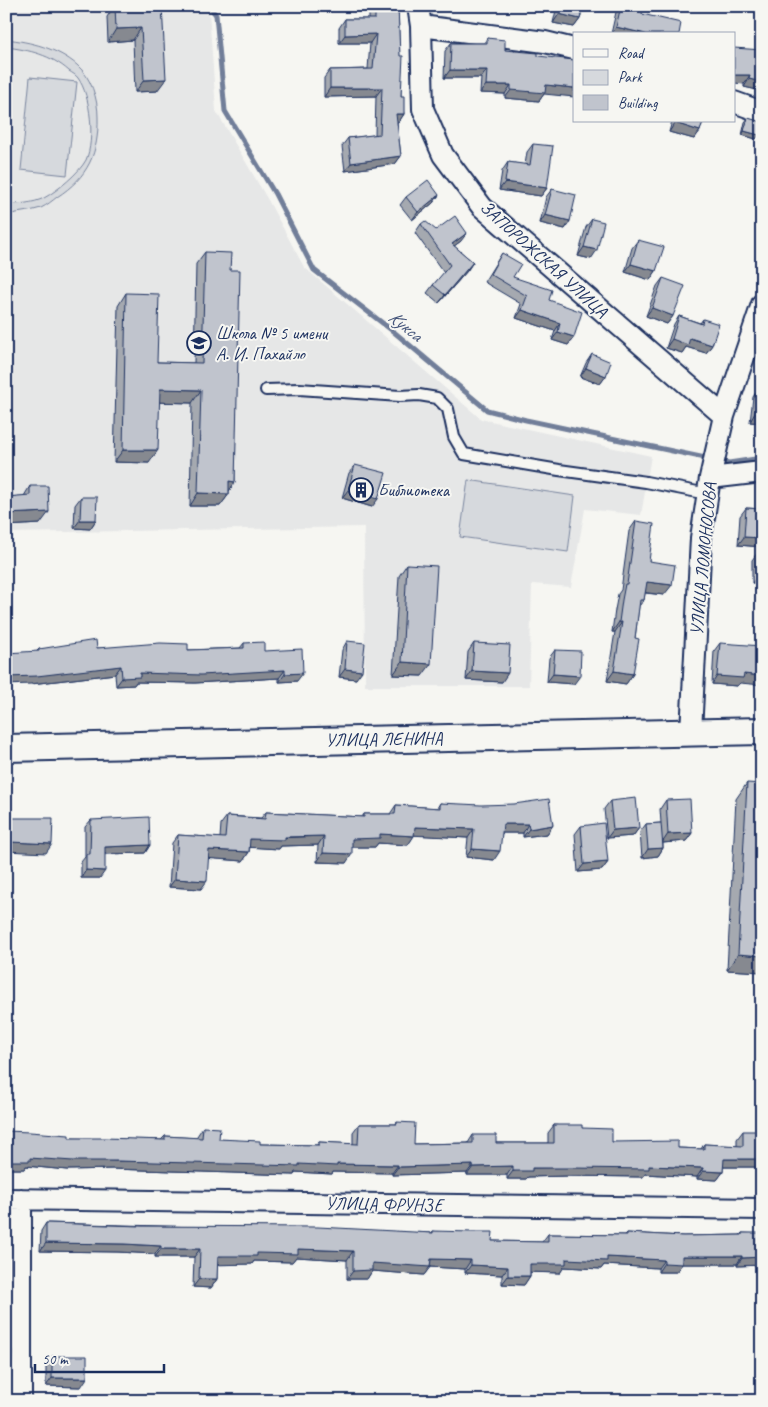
<svg xmlns="http://www.w3.org/2000/svg" width="768" height="1407" font-family="Caveat,sans-serif">
	<style>
		.built { fill: #e6e7e7 }
		.park { fill: #d6d9dd; stroke: #78849e }
		.lines { fill: none; stroke-linecap: round; stroke-linejoin: round }
		.stream { stroke: #717e99; stroke-width: 5 }
		.service-casing { stroke: #1b2f5e; stroke-width: 14 }
		.minor-casing { stroke: #1b2f5e; stroke-width: 24 }
		.tertiary-casing { stroke: #1b2f5e; stroke-width: 30 }
		.service { stroke: #f6f6f2; stroke-width: 10 }
		.minor { stroke: #f6f6f2; stroke-width: 20 }
		.tertiary { stroke: #f6f6f2; stroke-width: 26 }
		.wall { fill: #a5a9b0; stroke: #1b2f5e }
		.shaded-wall { fill: #868990; stroke: #1b2f5e }
		.building { fill: #c0c4cd; stroke: #1b2f5e }
		.labels { text-anchor: middle; stroke-width: 4; stroke-linejoin: round; paint-order: stroke }
		.street-label { font-size: 18px; fill: #1b2f5e; stroke: #f6f6f2 }
		.poi-label { font-size: 18px; fill: #1b2f5e; stroke: #f6f6f2; text-anchor: start }
		.water-label { font-size: 19px; font-style: italic; fill: #46567b; stroke: #f6f6f2 }
	</style>
	<rect width="100%" height="100%" fill="#f6f6f2"/>
	<filter id="ink" filterUnits="userSpaceOnUse"><feTurbulence type="fractalNoise" baseFrequency=".02" numOctaves="2"/><feDisplacementMap in="SourceGraphic" scale="10" xChannelSelector="R" yChannelSelector="G"/><feConvolveMatrix kernelMatrix="1 2 1 2 8 2 1 2 1" color-interpolation-filters="sRGB"/></filter>
	<g filter="url(#ink)">
		<path class="built" d="M20,6H205L209,11L216,111L268,200L304,267L481,419L651,456L641,515L585,509L571,587L532,584L529,686H365L364,527L6,533V7Z"/>
		<path class="park" d="M6,39C31,42 57,48 77,65C91,77 98,99 98,117C99,153 88,177 57,197C52,201 47,205 41,208C32,211 21,212 11,214H6V203C17,205 34,203 44,198C57,191 79,173 86,160C95,140 91,96 78,78C76,75 72,73 69,71C51,55 30,50 6,47Z
			M30,77L77,82L67,175L21,170Z
			M468,480L575,496L568,552L460,537Z"/>
		<g class="lines">
			<path class="stream" d="M209,6L216,15L225,111L275,194L314,270L394,332L487,410L526,420L710,459
				M718,461L729,463L762,458"/>
			<g class="service-casing">
				<path id="service" d="M266,390L299,389L400,396L419,395L437,398L448,409L454,437L464,454L559,470L646,482L708,494"/>
			</g>
			<g class="minor-casing">
				<path id="minor" d="M418,6L421,26L423,109L443,155L482,207L724,416
					M421,26L545,42L574,49
					M734,102L762,112
					M710,478L762,472
					M691,732L701,538L710,478L724,416L762,304
					M6,1199L762,1209
					M21,1199V1401"/>
			</g>
			<g class="tertiary-casing">
				<path id="tertiary" d="M6,748L762,731"/>
			</g>
			<use href="#service" class="service"/>
			<use href="#minor" class="minor"/>
			<use href="#tertiary" class="tertiary"/>
		</g>
		<path class="wall" d="M114,6H162L157,91L135,92L133,40L108,42L107,17Z
			M369,6H398L401,96L404,114L398,123H397L401,156L395,164L345,171L342,146L348,138L375,135L376,96L324,97V78L330,70L368,69L370,43H339V28L345,19H369Z
			M557,6H583L580,19L574,27L553,23Z
			M620,6H635L642,14L679,34H611L616,12Z
			M487,38L505,50L538,56L544,94L539,101L505,98V94L480,93L481,78H444L445,51L451,43H484Z
			M762,50V91L744,87V84Z
			M748,118L756,139L742,135L745,122Z
			M672,121H703L700,131L694,139L669,132Z
			M533,144L547,188L541,196L499,190L502,171L508,162L525,165L527,152Z
			M552,189L570,221L565,229L540,223L546,197Z
			M439,195L433,203L412,220L400,205L406,197Z
			M592,219L591,259L578,256L586,227Z
			M421,224L461,241L454,246L473,262L467,271L439,303L427,293L433,285L444,273L415,233Z
			M638,240L656,271L650,280L625,272L632,248Z
			M205,252L230,270L235,482L229,491V494L220,506H190L192,403L159,402L149,463L114,462L118,306L126,293L157,362L194,363L196,264Z
			M502,253L513,277L549,300L574,337L568,345L552,340L555,331L516,318L521,304L484,282Z
			M663,278L673,316L667,324L646,316L657,286Z
			M679,316L700,323L703,319L712,345L706,353L686,347L682,353L666,348L674,324Z
			M592,354L606,376L600,384L580,377L586,363Z
			M759,388L762,389V423L750,422L753,397Z
			M355,465L372,507L342,498L349,473Z
			M30,486L40,524L6,526V497L24,496Z
			M81,497L96,520L90,529L74,528L75,505Z
			M746,508L762,509V547L738,545L740,516Z
			M636,521L649,561L664,595L645,593L644,600L639,606L635,638L633,674L626,684L607,681L615,632H612L615,610L618,594L621,590L629,531Z
			M758,552L762,583H752V560Z
			M407,564L422,676L393,675L399,576Z
			M347,641L356,679L339,677L342,650Z
			M244,643L264,651L297,681L279,682V678L195,683L136,682L134,685L116,686L115,674L31,684L37,651L39,649L97,648L188,650L240,648Z
			M474,643L502,682L466,680L468,652Z
			M720,643L740,683L737,686L712,684L714,651Z
			M555,650L574,684L547,682L549,658Z
			M747,783L762,972L727,970L736,799Z
			M666,800L692,833L686,841L663,843V848L658,856L642,858L640,832L646,824L661,823L660,809Z
			M610,801L639,828L633,836L607,838L604,809Z
			M440,803L553,825L547,834L523,837V833H502L494,860L466,857L468,838L414,835L408,845L378,843L375,847H352L346,863L317,862L318,845L281,846L279,849L250,847L249,852L243,861L208,858L201,889L169,887L172,843L178,835L220,838L221,824L227,816L261,818L266,812L362,817L364,814H390L396,805L437,808Z
			M91,820L150,845L145,853L105,854L100,878H81V862L85,857V827Z
			M581,826L608,862L602,870L578,872L575,834Z
			M397,1122L414,1144L468,1143L473,1135L496,1143H548V1133L554,1125L582,1128L612,1142L678,1148L701,1149L704,1144L737,1146V1139L743,1131L760,1147L762,1148V1164L760,1167H723V1172L717,1180L697,1179V1177L645,1174L643,1177L567,1176L528,1177L526,1179H507V1175H467V1173L392,1175V1173L333,1172L332,1174L295,1172L294,1175L112,1169L67,1170L26,1166L24,1169H6L69,1138L161,1140L165,1136L197,1138V1136L203,1127L219,1139L260,1144L317,1145L319,1142L353,1144V1132L359,1124H396Z
			M46,1223L432,1233L433,1231L492,1241L542,1242L548,1234L625,1235L627,1233L683,1236L740,1235L742,1233L762,1234V1265L737,1266V1264H682L676,1272H658V1268L604,1265L601,1269L564,1267L560,1273L530,1272V1276L524,1285L502,1284V1275L465,1273V1269L430,1267L424,1275L372,1271L367,1279H347V1260L296,1257L292,1262L254,1261L252,1264H217V1279L211,1288L193,1287L194,1257H155V1254L118,1252L40,1251L41,1231Z
			M52,1356L81,1387L46,1386V1364Z"/>
		<path class="shaded-wall" d="M442,6H474L473,8H441Z
			M559,14L580,19L574,27L553,23Z
			M616,27L646,34H612Z
			M141,28L133,40L108,42L116,29Z
			M376,34L370,43H339L345,35Z
			M450,70H487L481,78H444Z
			M734,75H750L744,84L734,83Z
			M166,79L157,91L135,92L144,80Z
			M749,79L762,82V91L744,87Z
			M486,85H511L505,94L480,93Z
			M546,85L574,88V97L544,94L539,101L505,98L511,90Z
			M330,88H382L376,96L324,97Z
			M396,114H404L398,123H390Z
			M675,123L700,131L694,139L669,132Z
			M744,131L759,135L756,139L742,135Z
			M401,156L395,164L345,171L351,163Z
			M505,182L547,188L541,196L499,190Z
			M439,195L433,203L412,220L418,212Z
			M545,215L570,221L565,229L540,223Z
			M467,233L461,241L446,252L452,244Z
			M584,247L597,250L591,259L578,256Z
			M473,262L467,271L439,303L445,295Z
			M631,264L656,271L650,280L625,272Z
			M652,308L673,316L667,324L646,316Z
			M522,310L560,323L555,331L516,318Z
			M558,332L574,337L568,345L552,340Z
			M690,338L712,345L706,353L686,347L682,353L666,348L672,339Z
			M586,368L606,376L600,384L580,377Z
			M160,389L201,390L192,403L151,402Z
			M755,413L762,414V423L750,422Z
			M123,450H158L149,463L114,462Z
			M229,481L235,482L227,494Z
			M348,490L378,499L372,507L342,498Z
			M198,493L229,494L220,506H190Z
			M49,512L40,524L6,526V514Z
			M80,520H96L90,529L74,528Z
			M744,537L762,538V547L738,545Z
			M758,575H762V583H752Z
			M647,582L672,585L664,595L640,592Z
			M619,622H622L615,632H612Z
			M402,662L431,664L422,676L393,675Z
			M121,666L115,674L31,684L6,685V677Z
			M345,669L362,671L356,679L339,677Z
			M285,670L279,678L195,683L136,682L134,685L116,686L122,678L140,673Z
			M472,671L508,673L502,682L466,680Z
			M614,671L633,674L626,684L607,681Z
			M303,673L297,681L279,682L285,674Z
			M553,674L580,676L574,684L547,682Z
			M744,674L762,676V685L740,683L737,686L712,684L717,676Z
			M503,824H528L523,833H497Z
			M553,825L547,834L523,837L529,829Z
			M415,827L474,829L468,838L409,835Z
			M639,828L633,836L607,838L613,830Z
			M692,833L686,841L662,843L668,834Z
			M380,834L414,836L408,845L378,843L375,847H347L352,839Z
			M324,836L318,845L281,846L279,849L244,847L250,839Z
			M10,842L52,844L46,853L6,851V845Z
			M150,845L145,853L100,854L105,847Z
			M663,848L658,856L642,858L648,849Z
			M472,849L500,851L494,860L466,857Z
			M209,850L249,852L243,861L203,858Z
			M323,853L352,854L346,863L317,862Z
			M608,862L602,870L578,872L584,864Z
			M86,870L105,871L100,878H81Z
			M175,879L207,881L201,889L169,887Z
			M738,954L762,956V972L727,970Z
			M30,1158L118,1161L398,1165L392,1173L333,1172L332,1174L295,1172L294,1175L112,1169L67,1170L26,1166L24,1169H6V1161Z
			M724,1159H762V1164L760,1167H718Z
			M473,1165L467,1173L392,1175L398,1167Z
			M513,1166L507,1175H467L473,1167Z
			M649,1166L703,1168L697,1177L645,1174L643,1177L567,1176L528,1177L526,1179H507L513,1171L532,1168Z
			M703,1171L723,1172L717,1180L697,1179Z
			M46,1243L124,1244L161,1246L155,1254L118,1252L40,1251Z
			M161,1249H200L194,1257H155Z
			M298,1249L353,1251L347,1260L296,1257L292,1262L254,1261L252,1264L212,1265L218,1256Z
			M682,1256H742L737,1264H682L676,1272H658L664,1263Z
			M607,1257L664,1260L658,1268L604,1265L601,1269L564,1267L560,1273L524,1272L530,1264L566,1259Z
			M762,1257V1265L737,1266L742,1258Z
			M431,1259L471,1260L465,1269L430,1267L424,1275L372,1271L367,1279H347L353,1271L372,1263Z
			M471,1265L508,1267L502,1275L465,1273Z
			M508,1276H530L524,1285L502,1284Z
			M199,1279H217L211,1288L193,1287Z
			M6,1377H11L6,1385Z
			M52,1378H87L81,1387L46,1386Z"/>
		<path class="building" d="M115,6H162L166,79L144,80L141,28L116,29Z
			M375,6H398L400,56H403L401,96H404V114H396L401,156L351,163L348,138L380,134L382,88H330V70L373,69L376,34L345,35V19H375Z
			M561,6H583L580,19L559,14Z
			M621,6H635L643,8L642,14L681,23L679,34H646L616,27Z
			M487,38L505,40V50L538,53V56L574,60V88L546,85L545,93L511,90V85H486L487,70H450L451,43H487Z
			M734,48L762,50V82L749,79L750,75H734Z
			M748,118L762,122V126L759,135L744,131Z
			M676,121H703L700,131L675,123Z
			M533,144L553,146L547,188L505,182L508,162L530,165Z
			M428,180L439,195L418,212L406,197Z
			M552,189L576,195L570,221L545,215Z
			M455,216L467,233L452,244L473,262L445,295L433,285L450,265L421,224L425,221L436,230Z
			M592,219L604,222L597,250L584,247Z
			M638,240L664,247L656,271L631,264Z
			M205,252L231,253L230,270H240L235,482L229,481V494L198,493L201,390L160,389L158,450H123L126,293L159,294L157,362L202,363Z
			M502,253L521,264L513,277L552,290L549,300L582,312L574,337L558,332L560,323L522,310L527,296L490,274Z
			M663,278L685,286L673,316L652,308Z
			M679,316L702,324L703,319L719,324L712,345L690,338L688,345L672,339Z
			M592,354L611,362L606,376L586,368Z
			M759,388L762,389V414L755,413Z
			M355,465L386,473L378,499L348,490Z
			M30,486H48L49,512L6,514V497L30,495Z
			M81,497H97L96,520H80Z
			M746,508L762,509V538L744,537Z
			M636,521L654,524L649,561L675,565L672,585L647,582L644,600H640L635,638L639,639L633,674L614,671L622,622H619L622,600L625,584H627Z
			M758,552H762V575H758Z
			M407,564L437,566L431,664L402,662Z
			M96,640L97,648L160,643L188,644V650L244,648V643L264,642V651L302,649L303,673L285,674V670L201,675L140,673V677L122,678L121,666L37,676L6,677V653L39,651V649Z
			M347,641L365,643L362,671L345,669Z
			M474,643L510,645L508,673L472,671Z
			M720,643L762,646V676L744,674L743,678L717,676Z
			M555,650L581,651L580,676L553,674Z
			M747,783L762,784V956L738,954Z
			M636,798L639,828L613,830L610,801Z
			M549,799L553,825L529,829L528,824H503L500,851L472,849L474,829L415,827L414,836L380,834V838L352,839V854L323,853L324,836L285,837V840L250,839L249,852L209,850L207,881L175,879L178,835L225,838L227,816L265,819L266,812L364,817V814H395L396,805L440,808V803L481,805L514,804Z
			M690,799L692,833L668,834L666,800Z
			M149,817L150,845L105,847V871L86,870V854H90L91,820Z
			M6,818H53L52,844L10,842V845H6Z
			M604,823L608,862L584,864L581,826Z
			M661,823L663,848L648,849L646,824Z
			M397,1122L415,1123L414,1144L473,1143V1135H496V1143H554V1125H582V1128L612,1129V1142L678,1141V1148L704,1149V1144L743,1146V1131H760V1147L762,1148V1159H724L723,1172L703,1171V1168L649,1166V1169L573,1168H532V1171H513V1166L473,1167V1165L398,1167V1165L337,1164V1166L299,1164V1166L118,1161H73L30,1158V1161H6V1131L30,1132L69,1135V1138H105L165,1140V1136L202,1138L203,1127L220,1128L219,1139L260,1141V1144L319,1145V1142L358,1144L359,1124H397Z
			M46,1223L142,1226L318,1227L433,1233V1231L472,1232H493L492,1241L548,1242V1234L627,1235V1233L683,1236L742,1235V1233H761V1234H762V1257L742,1258V1256H682V1264L664,1263V1260L607,1257V1261L566,1259V1264H530V1276H508V1267L471,1265V1260L431,1259L430,1267L372,1263V1270L353,1271V1251L298,1249V1254L257,1253V1256H218L217,1279H199L200,1249H161V1246L124,1244L46,1243Z
			M6,1328H9L12,1352L11,1377H6Z
			M52,1356H87V1378H52Z
			M6,1397H11V1401H6Z"/>
	</g>
	<defs>
		<g id="school-ring" transform="scale(1.25)"><circle r="9.5" fill="#f6f6f2" stroke="#1b2f5e" stroke-width="1.5"/><path d="M0-5L7-2L0 1L-7-2ZM-4 1L0 2.5L4 1V4Q0 6-4 4Z" fill="#1b2f5e"/></g>
		<g id="building-ring" transform="scale(1.25)"><circle r="9.5" fill="#f6f6f2" stroke="#1b2f5e" stroke-width="1.5"/><path d="M-4-6H4V6H1V3H-1V6H-4ZM-2.5-4.3h1.7v1.8h-1.7ZM.8-4.3h1.7v1.8H.8ZM-2.5-1h1.7V.8h-1.7ZM.8-1h1.7V.8H.8Z" fill="#1b2f5e"/></g>
	</defs>
	<g fill-rule="evenodd">
		<use href="#school-ring" x="199" y="343"/>
		<use href="#building-ring" x="361" y="490"/>
	</g>
	<g class="labels">
		<g class="street-label">
			<text transform="translate(544 259) rotate(42)" y="6">ЗАПОРОЖСКАЯ УЛИЦА</text>
			<text transform="translate(703 559) rotate(-85)" y="6">УЛИЦА ЛОМОНОСОВА</text>
			<text transform="translate(384 739) rotate(-1)" y="6">УЛИЦА ЛЕНИНА</text>
			<text transform="translate(384 1204) rotate(1)" y="6">УЛИЦА ФРУНЗЕ</text>
		</g>
		<g class="poi-label">
			<text x="216" y="339">Школа № 5 имени<tspan x="216" dy="21">А. И. Пахайло</tspan></text>
			<text x="378" y="496">Библиотека</text>
		</g>
		<g class="water-label">
			<text transform="translate(406 325) rotate(39)" y="7">Кукса</text>
		</g>
	</g>
	<rect width="768" height="1407" fill="none" stroke="#f6f6f2" stroke-width="25"/>
	<rect x="12" y="12" width="743" height="1382" fill="none" stroke="#1b2f5e" stroke-width="2" filter="url(#ink)"/>
	<rect x="573" y="32" width="162" height="90" fill="#f6f6f2" stroke="#9ea6b7"/>
	<rect x="583" y="49" width="25" height="8" fill="#f6f6f2" stroke="#9ea6b7"/>
	<text x="618" y="58" font-size="15" fill="#1b2f5e">Road</text>
	<rect x="583" y="70" width="25" height="15" fill="#d6d9dd" stroke="#9ea6b7"/>
	<text x="618" y="82" font-size="15" fill="#1b2f5e">Park</text>
	<rect x="583" y="95" width="25" height="15" fill="#c0c4cd" stroke="#9ea6b7"/>
	<text x="618" y="108" font-size="15" fill="#1b2f5e">Building</text>
	<path d="M35 1364v8h129v-8" fill="none" stroke="#1b2f5e" stroke-width="2.5"/>
	<text x="42" y="1364" font-size="15" fill="#1b2f5e" stroke="#f6f6f2" stroke-width="4" paint-order="stroke">50 m</text>
</svg>
